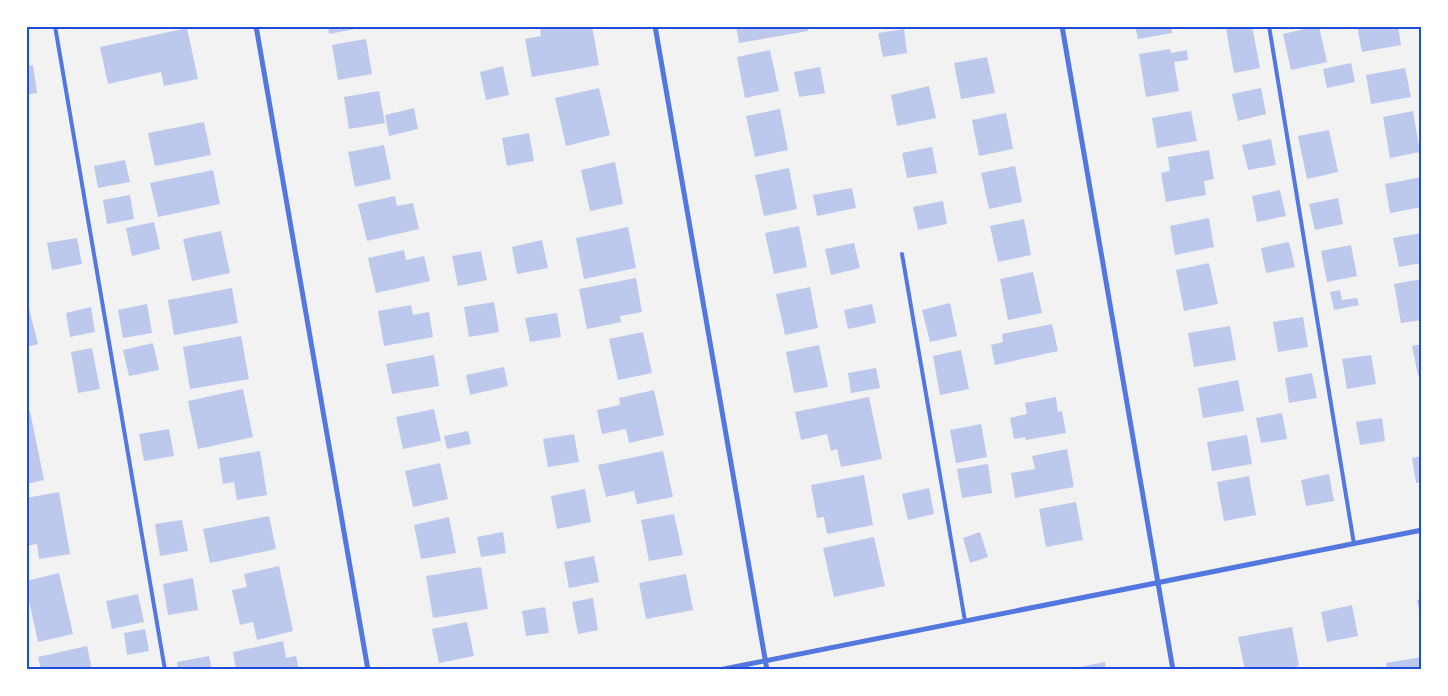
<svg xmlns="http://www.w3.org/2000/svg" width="1448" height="696" font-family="Lora,serif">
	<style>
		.building { fill: #bdc9ec }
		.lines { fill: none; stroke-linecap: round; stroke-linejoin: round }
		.service { stroke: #5277de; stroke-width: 4 }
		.minor { stroke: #5277de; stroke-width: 5 }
		.neatline { fill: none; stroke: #1d4ed8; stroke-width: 2 }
	</style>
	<rect width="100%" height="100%" fill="#f2f2f2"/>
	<path class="building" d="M328,26H366V27L329,34Z
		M540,26H592L599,65L532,77L525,39L541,36Z
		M736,26H807L808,31L739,43Z
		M1135,26H1171L1172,33L1138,39Z
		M1244,26H1252L1260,68L1234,73L1226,29Z
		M1317,26H1319L1327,62L1291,70L1283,34Z
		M1357,26H1398L1401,45L1362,52Z
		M187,28L198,79L164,86L161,72L108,84L100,47Z
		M904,29L907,53L883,57L878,33Z
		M366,39L372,74L338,80L332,45Z
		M1170,49L1171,53L1187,50L1188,60L1174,62L1179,91L1146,97L1139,54Z
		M770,50L779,91L745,98L737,57Z
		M987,57L995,93L961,99L954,63Z
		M1351,63L1355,82L1327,88L1323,69Z
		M33,65L37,93L26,95V66Z
		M503,66L509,95L486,100L480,72Z
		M820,67L825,93L799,97L794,72Z
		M1405,68L1411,97L1371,104L1366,75Z
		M929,86L936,118L897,126L891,95Z
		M599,88L610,135L566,146L555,98Z
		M1261,88L1266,114L1238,121L1232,94Z
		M379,91L385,123L349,129L344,97Z
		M414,108L418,129L389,136L385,115Z
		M780,109L788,150L755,157L746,116Z
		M1191,111L1197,141L1157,148L1152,118Z
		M1413,111L1420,152L1390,158L1383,117Z
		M1006,113L1013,149L979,156L972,120Z
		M204,122L211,155L155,166L148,133Z
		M1329,130L1338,172L1307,179L1298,136Z
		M529,133L534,161L507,166L502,138Z
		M1271,139L1276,165L1248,170L1242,145Z
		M384,145L391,179L355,187L348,152Z
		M932,147L937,173L907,178L902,153Z
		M1209,150L1214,179L1204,181L1206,195L1166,202L1161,173L1170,171L1168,157Z
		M125,160L130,182L98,188L94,166Z
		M615,162L623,204L590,211L581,170Z
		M1015,166L1022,202L989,209L981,173Z
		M789,168L797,209L764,216L755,175Z
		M213,170L220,204L158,217L150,183Z
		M1422,177V207L1390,213L1385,184Z
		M852,188L856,208L817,216L813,195Z
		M1280,190L1286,216L1257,222L1252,196Z
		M130,195L134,219L107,224L103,200Z
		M395,196L397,206L413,203L419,229L367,241L358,204Z
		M1338,198L1343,224L1315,230L1309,204Z
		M943,201L947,224L918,230L913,207Z
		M1209,218L1214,247L1175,255L1170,226Z
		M1024,219L1031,255L998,262L990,226Z
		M154,222L160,249L132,256L126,228Z
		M799,226L807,267L774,274L765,233Z
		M628,227L636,268L584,279L576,238Z
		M221,231L230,273L192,281L183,239Z
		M1422,233V263L1399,267L1393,238Z
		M77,238L82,264L52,270L47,243Z
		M542,240L548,268L517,274L512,247Z
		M1289,242L1295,267L1266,273L1261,248Z
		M854,243L860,268L831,275L825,249Z
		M1351,245L1357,276L1327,282L1321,251Z
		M404,250L406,260L424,256L430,281L376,293L368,258Z
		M481,251L487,280L458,286L452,256Z
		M1209,263L1218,304L1184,311L1176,270Z
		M1033,272L1042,313L1008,320L1000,279Z
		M636,278L642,312L620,316L621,322L587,329L579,289Z
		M1422,279V320L1401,323L1394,284Z
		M810,287L818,328L785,335L776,294Z
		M232,288L238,323L174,335L168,300Z
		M1340,290L1342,300L1357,298L1359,305L1334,310L1330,292Z
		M26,297L38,344L26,347Z
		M494,302L499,332L469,337L464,307Z
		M950,303L957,336L930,342L922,310Z
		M147,304L152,333L123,338L118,310Z
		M872,304L876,323L848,329L844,310Z
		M411,305L413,315L429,312L433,337L384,346L378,311Z
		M91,307L95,332L70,337L66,313Z
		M557,313L561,337L530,342L525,318Z
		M1303,317L1308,347L1278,352L1273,322Z
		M1052,324L1058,351L995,365L991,345L1003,342L1002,334Z
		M1230,326L1236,360L1194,367L1188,333Z
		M643,332L652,373L618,380L609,339Z
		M241,336L249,379L190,389L183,347Z
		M153,343L159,370L129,376L123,350Z
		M1422,344V375H1418L1412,346Z
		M819,345L828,387L794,393L786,352Z
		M92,348L100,389L78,393L71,352Z
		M961,350L969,389L940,395L933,356Z
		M434,355L439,386L392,394L386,364Z
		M1371,355L1376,384L1347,389L1342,359Z
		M504,367L508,386L470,395L466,375Z
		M876,368L880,388L851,393L848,373Z
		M1312,373L1317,398L1289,403L1285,378Z
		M1238,380L1244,411L1203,418L1198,388Z
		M243,389L253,437L198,449L188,401Z
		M654,390L664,435L629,443L626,429L602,434L597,410L620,405L619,398Z
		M869,397L882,459L841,467L837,449L831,451L827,434L801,440L795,412Z
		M1056,397L1058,412L1062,411L1066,433L1026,440L1025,437L1014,439L1010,418L1027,414L1025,403Z
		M434,409L441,441L403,449L396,417Z
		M26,411H30L44,480L26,484Z
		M1282,413L1287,439L1261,443L1256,418Z
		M1382,418L1385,441L1360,445L1356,422Z
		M981,424L987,457L956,463L950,430Z
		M169,429L174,456L144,461L139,434Z
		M468,431L471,444L447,449L444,436Z
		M574,434L579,462L548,467L543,439Z
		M1247,435L1252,464L1212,471L1207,442Z
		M1067,449L1074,487L1015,498L1011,473L1035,469L1032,456Z
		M260,451L267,495L237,500L234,482L223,484L219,458Z
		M663,451L673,497L637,504L634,491L606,497L598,465Z
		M1422,456V482L1416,483L1412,458Z
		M440,463L448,499L413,507L405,471Z
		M988,464L992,493L962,498L957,469Z
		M1329,474L1334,501L1306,506L1301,480Z
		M864,475L873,525L827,534L824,517L817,518L811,485Z
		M1249,476L1256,515L1224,521L1217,482Z
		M929,488L934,514L908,520L902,494Z
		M585,489L591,522L557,529L551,496Z
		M59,492L70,554L39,559L37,544L26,546V498Z
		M1076,502L1083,540L1046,547L1039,509Z
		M674,514L683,555L649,561L641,520Z
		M269,516L276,549L210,563L203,529Z
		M449,517L456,553L421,559L414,525Z
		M182,520L188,551L160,556L155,524Z
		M503,532L506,553L481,557L477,537Z
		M980,532L988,557L970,563L963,538Z
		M874,537L885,586L834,597L823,548Z
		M594,556L599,582L569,588L564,562Z
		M279,566L293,631L257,640L253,622L240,625L232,590L247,587L244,574Z
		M481,567L488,609L433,618L426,576Z
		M59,573L73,634L38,642L26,587V581Z
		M686,574L693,610L646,619L639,583Z
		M193,578L198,610L168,615L163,584Z
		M138,594L144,622L112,629L106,601Z
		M593,598L598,630L578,634L572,602Z
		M1422,599V621H1421L1417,600Z
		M1352,605L1358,636L1327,642L1321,612Z
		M545,607L549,633L526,636L522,611Z
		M467,622L474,656L439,663L432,629Z
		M1292,627L1299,666L1279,670H1245L1238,637Z
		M145,629L149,651L127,655L124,633Z
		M283,641L286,658L296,656L299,670H236L233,652Z
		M87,646L92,670H41L38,657Z
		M209,656L212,670H178L177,662Z
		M1422,657V670H1387L1386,663Z
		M1105,662L1106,670H1071L1070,669Z"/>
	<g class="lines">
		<path class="service" d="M55,26L165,670
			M1269,26L1354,544
			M902,254L965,621"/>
		<path class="minor" d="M256,26L368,670
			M655,26L767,670
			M1062,26L1173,670
			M719,670L1422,530"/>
	</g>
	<rect width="1448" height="696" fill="none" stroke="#ffffff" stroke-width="55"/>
	<rect x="28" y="28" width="1392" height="640" class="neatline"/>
</svg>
